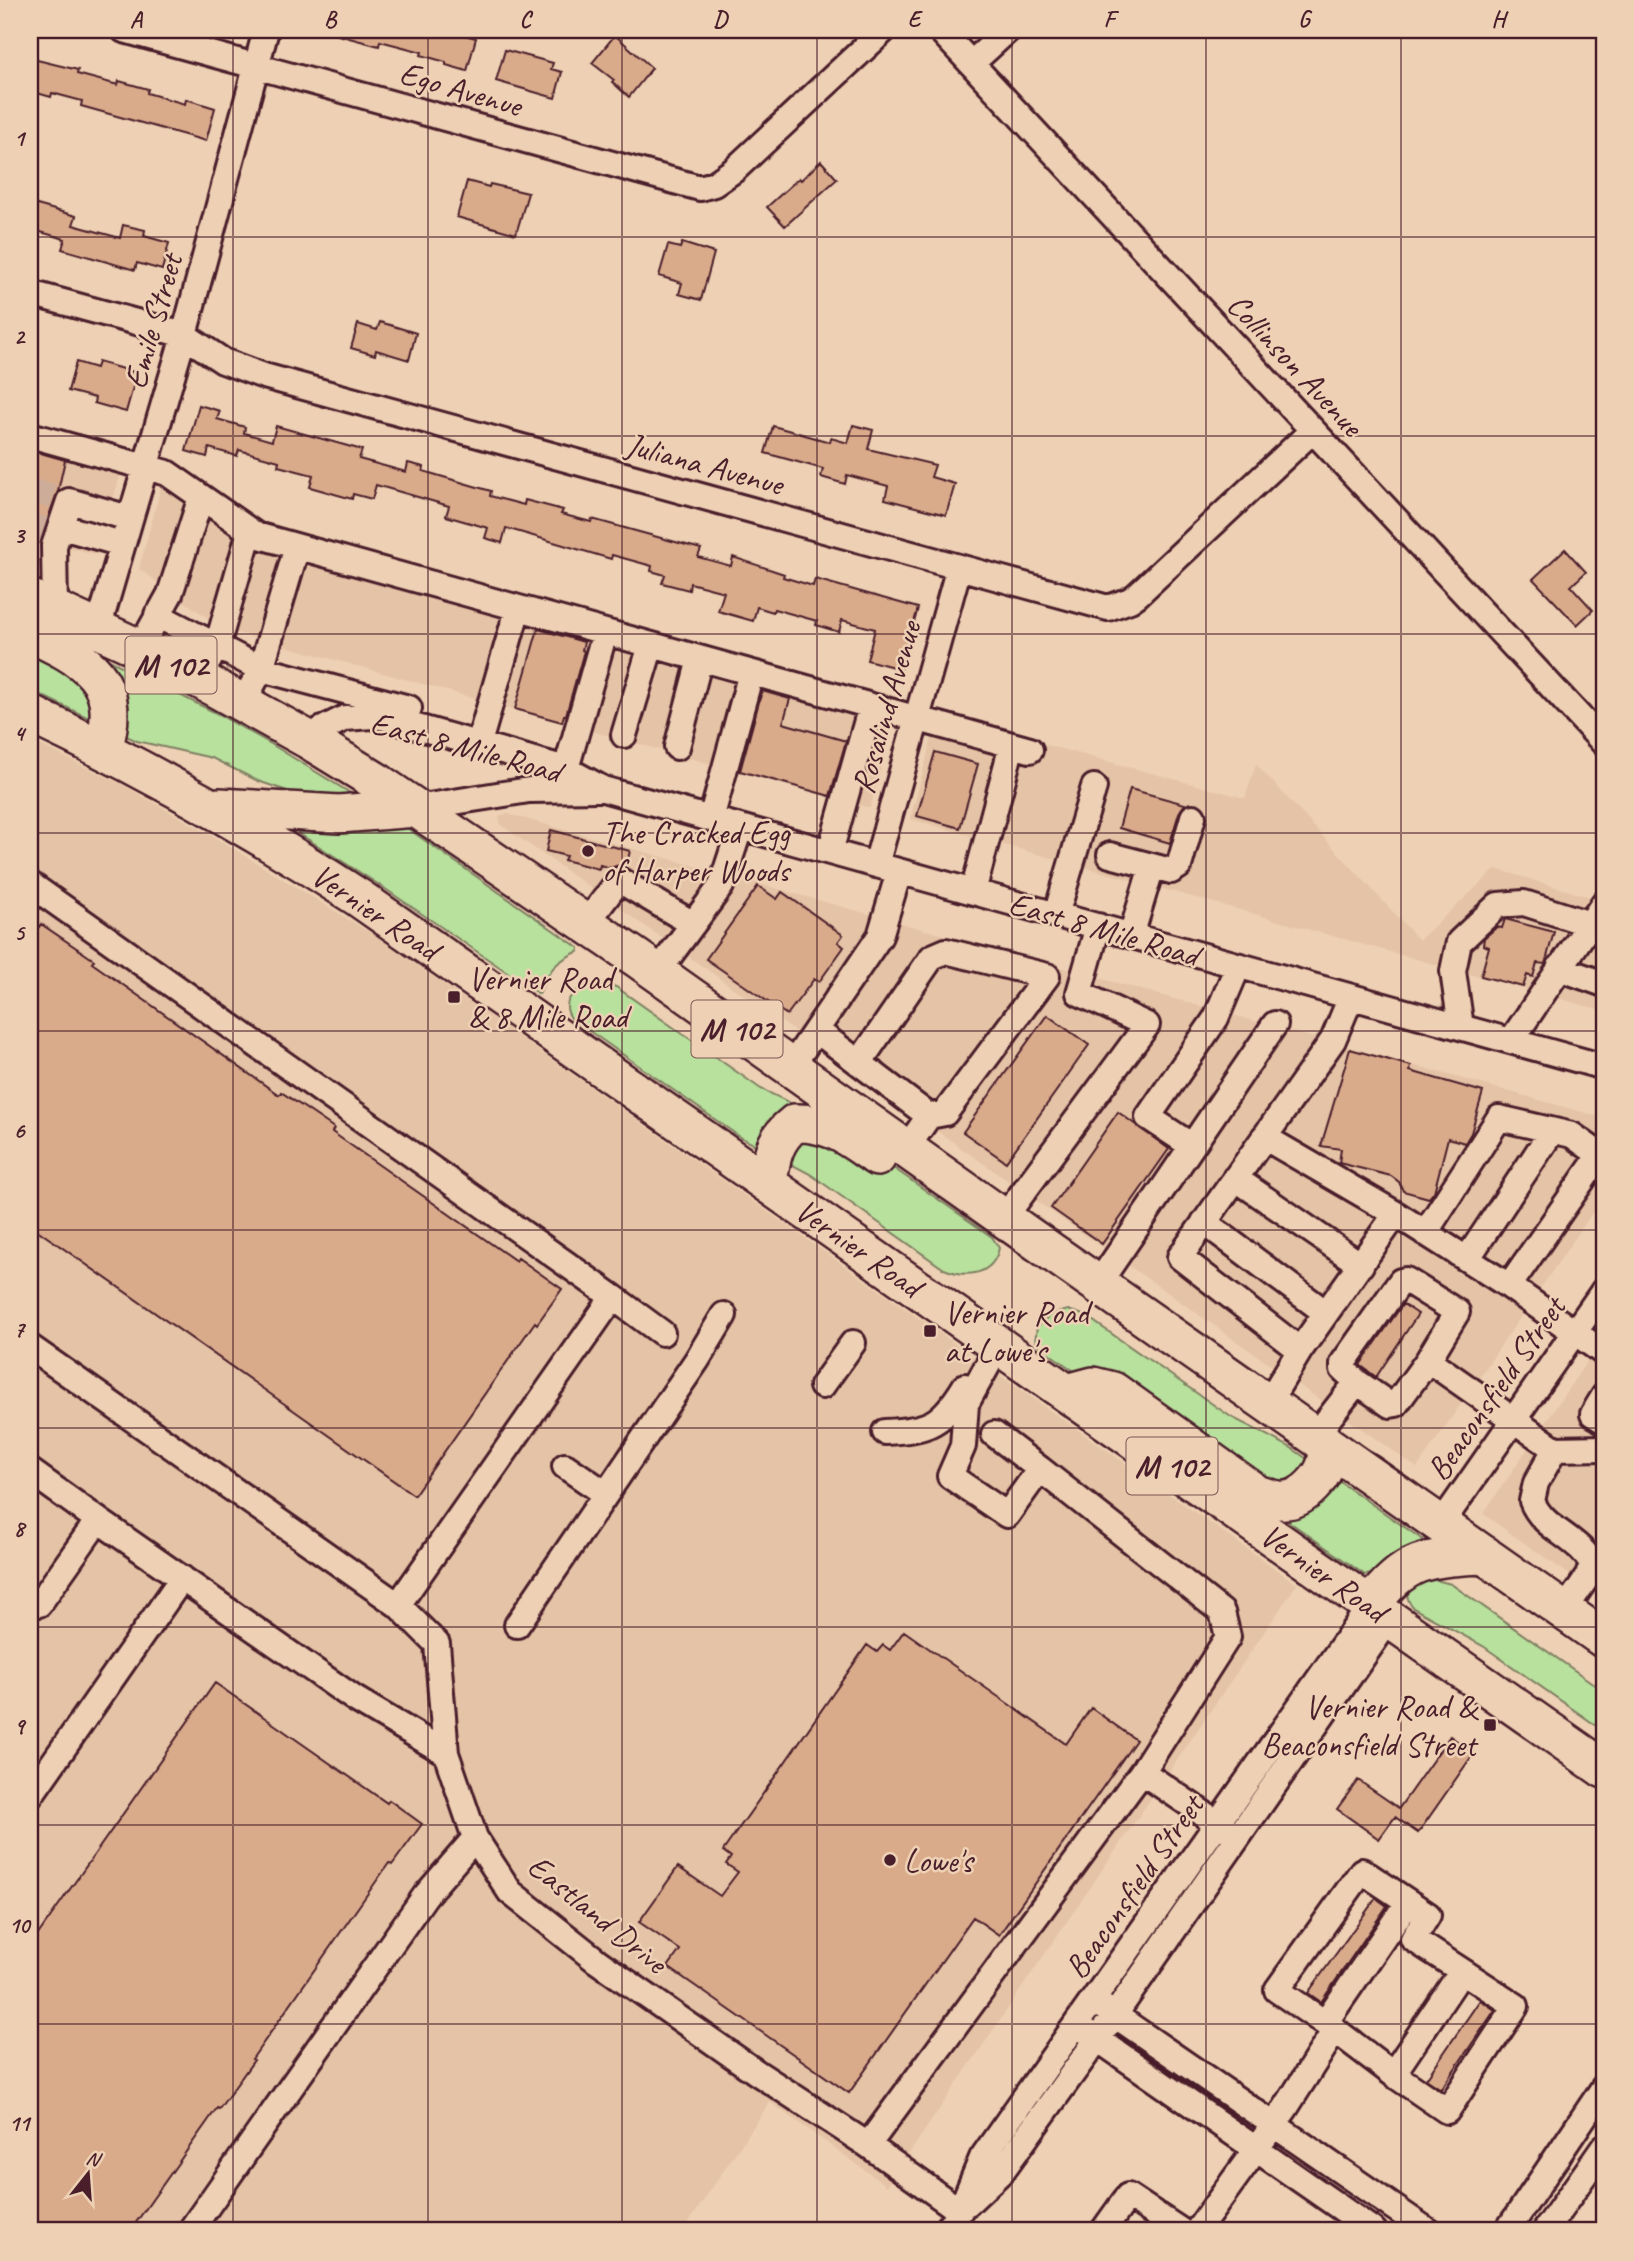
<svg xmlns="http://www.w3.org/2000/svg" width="1634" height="2261" font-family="Caveat,sans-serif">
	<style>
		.built { fill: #e5c3a6 }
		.green { fill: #b8e19d; stroke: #818064; stroke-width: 2 }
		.building { fill: #daab8b; stroke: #4a1f2b; stroke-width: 2 }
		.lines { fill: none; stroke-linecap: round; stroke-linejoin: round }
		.minor-tunnel { stroke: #cdad99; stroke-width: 24; stroke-dasharray: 24 12; stroke-linecap: butt }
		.minor-casing { stroke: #4a1f2b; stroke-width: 30 }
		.highway-casing { stroke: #4a1f2b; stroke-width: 42 }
		.minor { stroke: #eed1b4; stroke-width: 24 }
		.highway { stroke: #eed1b4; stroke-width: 37 }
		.grid { fill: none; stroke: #4a1f2b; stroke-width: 2; stroke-opacity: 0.55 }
		.poi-dot { fill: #4a1f2b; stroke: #eed1b4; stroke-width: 2.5 }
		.labels { text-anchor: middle; stroke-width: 5; stroke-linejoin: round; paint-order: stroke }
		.shield { fill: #eed1b4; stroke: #7b5454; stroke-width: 2 }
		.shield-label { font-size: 32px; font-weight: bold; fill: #4a1f2b }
		.street-label { font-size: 33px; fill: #4a1f2b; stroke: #eed1b4 }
		.poi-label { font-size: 33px; fill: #4a1f2b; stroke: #eed1b4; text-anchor: start }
		.neatline { fill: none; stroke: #4a1f2b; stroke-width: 2.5 }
		.grid-label { font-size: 23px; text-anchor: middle; font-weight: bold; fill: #4a1f2b }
	</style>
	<rect width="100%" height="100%" fill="#eed1b4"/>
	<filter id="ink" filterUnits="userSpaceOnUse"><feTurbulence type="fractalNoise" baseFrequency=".0143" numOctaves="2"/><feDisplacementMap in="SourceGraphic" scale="14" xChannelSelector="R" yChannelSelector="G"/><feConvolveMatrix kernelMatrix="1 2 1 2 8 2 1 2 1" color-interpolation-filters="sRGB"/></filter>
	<g filter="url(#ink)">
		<path class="built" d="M30,425L127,452L97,555L30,537Z
			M167,464L257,527L898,705L870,808L223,629L139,569Z
			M938,716L1245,798L1256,764L1419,940L1496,869L1597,899L1604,888V1011L910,819Z
			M30,740L123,785L221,841L374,935L1297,1584L887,2186L770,2102L683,2231H30Z
			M508,814L1604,1118V1196L1417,1468L501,825L499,818L501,815Z
			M1604,1336V1599L1483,1514Z"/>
		<path class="green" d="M30,643L84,672L95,721L30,690Z
			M83,647L216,713L271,744L355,796L353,798L293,793L258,781L212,758L137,741L124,735Z
			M404,826L579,948V951C554,962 549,970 539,994L381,886L298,833L297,829Z
			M597,982L616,987L761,1089L822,1118L992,1237L999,1248C993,1276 966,1278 944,1269L810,1174L740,1137L571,1018C558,999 580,986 597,982Z
			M1068,1310L1086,1316L1231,1417L1290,1447L1426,1542L1393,1556L1374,1574L1365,1575L1040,1347L1035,1341L1037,1327L1050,1315Z
			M1432,1579L1451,1584L1604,1691V1731L1483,1646L1413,1608C1398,1588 1416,1582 1432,1579Z"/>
		<path class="building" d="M339,30H446L476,38L467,71L446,65V62L421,55L422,52L380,41L379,46L338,35Z
			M615,35L652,68L629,97L612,82L614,80L592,63Z
			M505,50L553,63L551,69L562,72L555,98L496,81Z
			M33,59L78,70L77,74L118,85L119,81L148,89L147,93L185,104L186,99L215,108L206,141L81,106L82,101L52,93L51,97L30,91V70Z
			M821,161L837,179L785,226L767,207L799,178L801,180Z
			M467,181L489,187L490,184L528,193L516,234L457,217Z
			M30,203L76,216L73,225L120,238L123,225L145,230L144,236L169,243L162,270L137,263L135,270L62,249L65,239L30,229Z
			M682,243L714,253L701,300L679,294L682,283L659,276L668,245L680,248Z
			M380,322L416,333L409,360L376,350L375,355L351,348L358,324L377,330Z
			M76,362L96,368L98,362L137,373L126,412L94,403L95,398L68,391Z
			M199,405L220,411L217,419L245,427L244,433L272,441L276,426L362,450L359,459L406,472L408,463L424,467L423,471L491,491L490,496L524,505L525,500L563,510L561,514L591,522L592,519L701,549L698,557L731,566L733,557L784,574L783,577L813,586L815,579L918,608L901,669L867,660L875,629L842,620L839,632L816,625L817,621L774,609L773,612L757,607L753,621L718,611L724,592L690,583L689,590L662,583L665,575L651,571L652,566L612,555L611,559L506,528L502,543L485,538L488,528L446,516L449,506L376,485L372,499L353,494L352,499L310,487L313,475L278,466L279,461L239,450L237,456L209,448L207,457L186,451Z
			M853,425L873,430L868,449L935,465L931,477L955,484L946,515L885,499L888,486L847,475L845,484L821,477L823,469L765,453L773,426L830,442L831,438L848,443Z
			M30,450L65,460L58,491L43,532L30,529Z
			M1565,549L1586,572L1571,586L1593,610L1577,625L1533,579Z
			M538,629L584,642L582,650L584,651L566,715H564L562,722L515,709Z
			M762,691L790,699L783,723L846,741L830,796L740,771Z
			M935,752L978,764L960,828L917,816Z
			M1130,789L1185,804L1179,813L1170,843L1119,828Z
			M551,830L630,851L626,867L619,865L611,868L600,865L599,869L564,860L566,856L546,851Z
			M758,886L777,899L782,892L843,935L838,942L844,947L819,982L814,979L787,1015L706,959Z
			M1505,919L1554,932L1545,964L1537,963L1533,977L1527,975L1523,987L1481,976L1489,947L1483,945L1484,938L1497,927L1502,928Z
			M30,920L39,927L41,924L94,960L92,963L279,1095L281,1092L334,1128L332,1132L516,1261L518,1258L562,1289L537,1324L535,1322L414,1495L30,1225Z
			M1047,1015L1089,1045L1006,1162L963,1132Z
			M1350,1049L1411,1066L1410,1071L1483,1092L1471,1133L1465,1143L1448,1138L1434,1192L1429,1198L1403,1191L1399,1182L1391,1176L1339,1163L1341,1149L1321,1146Z
			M1118,1112L1169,1149L1102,1244L1051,1208Z
			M1403,1304L1418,1314L1376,1377L1360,1365Z
			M904,1631L1066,1744L1091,1708L1136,1740L999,1935L973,1917L849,2093L668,1967L680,1950L639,1922L678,1867L720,1896L738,1872L726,1864L731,1857L723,1851L867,1645L877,1652L883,1645L890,1650Z
			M215,1683L387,1803L389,1800L422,1824L392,1865L389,1863L252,2059L254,2060L219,2109L217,2108L130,2231H30V1946Z
			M1450,1736L1474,1753L1418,1833L1395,1817L1379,1839L1337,1809L1358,1780L1399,1808Z
			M1376,1898L1387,1906L1321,2002L1308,1993Z
			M1480,2000L1495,2010L1441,2089L1426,2079Z"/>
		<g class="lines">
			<path class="minor-tunnel" d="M30,490L62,499
				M30,525L52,531"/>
			<g class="minor-casing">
				<path id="minor" d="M124,30L700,188L714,184L734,170L884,30
					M940,30L1604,743
					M972,63L1008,30
					M30,293L184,335L223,361L264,376L1108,608L1130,600L1137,595L1312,431
					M30,435L167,473L256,535L1030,750
					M62,527L122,544
					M55,609L54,546L69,501L129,518
					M157,615L261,669L297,547
					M98,629L184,335L266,30
					M150,630L170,594L201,497
					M209,660L217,646L250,531
					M243,703L261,669L409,708
					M624,735L651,645
					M309,740L321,730L345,718L372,716L385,718L566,769L603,789L1604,1067
					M479,743L518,608
					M677,747L700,659
					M566,769L605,632
					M416,808L529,790L599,789
					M711,819L751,673
					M830,852L871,706
					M1110,855L1152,866
					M876,865L959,567
					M30,884L613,1297
					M973,892L1012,745
					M1056,915L1094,787
					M586,924L619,880L693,924
					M1131,936L1152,866L1171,871L1179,866L1193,817
					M1238,966L1216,1018L1148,1117L1192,1146L1275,1024
					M1559,968L1604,984
					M657,973L721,886L740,828
					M1461,1027L1453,971L1459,942L1498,905L1524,903L1590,924L1604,933
					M816,1030L929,1116L906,1149
					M1511,1041L1604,903
					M859,1063L932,957L946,951L1047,976L945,1113L929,1116
					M791,1067L880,936L899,872
					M1264,1137L1396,1214L1300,1350L1180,1257L1333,1040L1351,997
					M1235,1178L1361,1265
					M1396,1214L1509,1286L1600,1155L1572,1135L1499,1118L1425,1233
					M1004,1218L1147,1025L1079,993L1098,926
					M1204,1222L1326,1313
					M1467,1259L1552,1131
					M1098,1284L1192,1146
					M1509,1286L1604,1353
					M999,1345L966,1404L963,1446L950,1476L1007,1515L1040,1469L1222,1612L1228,1637L1142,1772
					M30,1347L398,1605L613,1297L662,1333
					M1428,1360L1555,1449L1536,1483L1532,1501C1543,1530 1579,1537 1592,1564L1588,1576L1564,1611
					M822,1386L853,1343
					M1604,1396L1593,1414L1604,1421
					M1268,1403L1300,1350
					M885,1432C930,1430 942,1424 965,1386
					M994,1434L1040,1469
					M1315,1436L1357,1382L1390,1405L1396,1404L1428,1360L1457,1312L1406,1280L1401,1281L1343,1363V1369L1357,1382
					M1555,1449L1604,1448
					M565,1466L606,1494
					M30,1471L98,1520L39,1604L30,1597
					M98,1520L355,1699L446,1753
					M1441,1524L1604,1290
					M398,1605L437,1644L446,1753L475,1838L510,1892L597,1961L756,2072L868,2145L960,2211
					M517,1625L697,1360L724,1315
					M30,1796L182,1578
					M1103,2007L1428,2231
					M1325,2023L1408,1902
					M1083,2029L1374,2231
					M1393,2074L1462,1971
					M868,2145L1142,1772L1232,1833
					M968,2203L1002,2171L1114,2016L1390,1618
					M190,2231L425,1896L475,1838
					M946,2231L960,2211L982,2158L1371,1605
					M1103,2231L1128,2196L1181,2231
					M1197,2231L1285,2109L1335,2030L1277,1990L1362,1871L1428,1915L1413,1939L1516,2006L1447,2111L1393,2074L1335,2030
					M1507,2231L1604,2087
					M1545,2231L1604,2147"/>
			</g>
			<g class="highway-casing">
				<path id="highway" d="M30,598L141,649L199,679L309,740L379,783L638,959L1026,1234L1604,1639
					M30,633C85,659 125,679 103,749
					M30,714C144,768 253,829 359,898L1604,1769
					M219,807L339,814L416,808
					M768,1183C771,1158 774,1139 795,1123C831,1122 849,1138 877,1157
					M1067,1393L1093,1386L1113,1391L1257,1494C1266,1497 1275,1501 1285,1500C1303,1500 1325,1476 1327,1458C1328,1453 1326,1447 1324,1442
					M1371,1605C1406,1557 1429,1558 1485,1555"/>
			</g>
			<use href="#minor" class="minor"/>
			<use href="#highway" class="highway"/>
		</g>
	</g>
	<path class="grid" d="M233,30V2231M428,30V2231M622,30V2231M817,30V2231M1012,30V2231M1206,30V2231M1401,30V2231M30,237H1604M30,436H1604M30,634H1604M30,833H1604M30,1031H1604M30,1230H1604M30,1428H1604M30,1627H1604M30,1825H1604M30,2024H1604"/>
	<g class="poi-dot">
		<circle cx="588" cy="851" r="7"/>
		<rect x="447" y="990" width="14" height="14" rx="3.5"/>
		<rect x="923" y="1324" width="14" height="14" rx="3.5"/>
		<rect x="1483" y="1718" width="14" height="14" rx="3.5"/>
		<circle cx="890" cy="1860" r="7"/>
	</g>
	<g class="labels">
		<g class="shield">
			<rect x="125.5" y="636.5" width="91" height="57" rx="5"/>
			<rect x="691.5" y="1000.5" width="91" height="57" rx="5"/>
			<rect x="1126.5" y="1437.5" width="91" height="57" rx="5"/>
		</g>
		<g class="shield-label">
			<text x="171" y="676">M 102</text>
			<text x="737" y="1040">M 102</text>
			<text x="1172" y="1477">M 102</text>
		</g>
		<g class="street-label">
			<text transform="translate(461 88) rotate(16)" y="12">Ego Avenue</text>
			<text transform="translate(152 321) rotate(-74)" y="12">Emile Street</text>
			<text transform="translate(1296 364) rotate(47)" y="12">Collinson Avenue</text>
			<text transform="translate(705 463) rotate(15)" y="12">Juliana Avenue</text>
			<text transform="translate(885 707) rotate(-74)" y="12">Rosalind Avenue</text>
			<text transform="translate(466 746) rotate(15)" y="12">East 8 Mile Road</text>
			<text transform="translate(376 911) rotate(34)" y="12">Vernier Road</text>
			<text transform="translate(1104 928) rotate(16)" y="12">East 8 Mile Road</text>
			<text transform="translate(859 1247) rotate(35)" y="12">Vernier Road</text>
			<text transform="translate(1495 1388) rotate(-55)" y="12">Beaconsfield Street</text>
			<text transform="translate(1324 1572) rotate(35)" y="12">Vernier Road</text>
			<text transform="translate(1133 1886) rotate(-55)" y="12">Beaconsfield Street</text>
			<text transform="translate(598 1913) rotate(39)" y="12">Eastland Drive</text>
		</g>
		<g class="poi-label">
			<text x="602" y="844">The Cracked Egg<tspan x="602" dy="38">of Harper Woods</tspan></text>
			<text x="468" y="990">Vernier Road<tspan x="468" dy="38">&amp; 8 Mile Road</tspan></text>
			<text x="944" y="1324">Vernier Road<tspan x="944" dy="38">at Lowe's</tspan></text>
			<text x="1476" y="1718" text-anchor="end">Vernier Road &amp;<tspan x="1476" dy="38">Beaconsfield Street</tspan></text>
			<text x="904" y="1872">Lowe's</text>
		</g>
	</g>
	<rect width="1634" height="2261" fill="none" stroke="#eed1b4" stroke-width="77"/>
	<g transform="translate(88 2174) rotate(17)" stroke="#eed1b4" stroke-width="5" paint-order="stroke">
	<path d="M0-5L12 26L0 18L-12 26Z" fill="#4a1f2b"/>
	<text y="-10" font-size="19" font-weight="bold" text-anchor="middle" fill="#4a1f2b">N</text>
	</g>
	<rect x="38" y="38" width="1558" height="2184" class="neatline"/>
	<g class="grid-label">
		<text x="136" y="27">A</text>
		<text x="330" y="27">B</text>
		<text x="525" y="27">C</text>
		<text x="720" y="27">D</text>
		<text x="914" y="27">E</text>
		<text x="1109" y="27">F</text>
		<text x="1304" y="27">G</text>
		<text x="1498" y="27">H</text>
		<text x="19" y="146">1</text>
		<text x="19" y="344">2</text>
		<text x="19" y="543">3</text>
		<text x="19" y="741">4</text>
		<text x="19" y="940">5</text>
		<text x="19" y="1138">6</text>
		<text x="19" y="1337">7</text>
		<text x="19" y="1536">8</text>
		<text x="19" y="1734">9</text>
		<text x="19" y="1933">10</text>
		<text x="19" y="2131">11</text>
	</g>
</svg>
